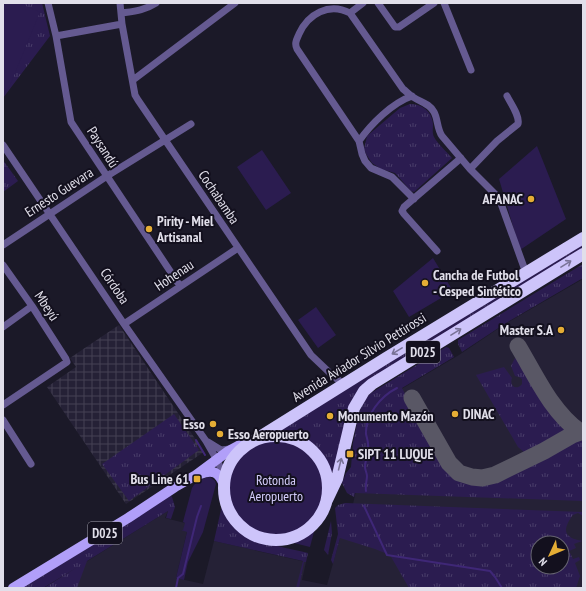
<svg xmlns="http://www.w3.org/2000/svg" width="586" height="591" font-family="'PT Sans Narrow',sans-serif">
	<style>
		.built { fill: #252136; fill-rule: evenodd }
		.industrial { fill: url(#industrial-grid) }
		.grass { fill: url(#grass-tufts); fill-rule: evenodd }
		.garden { fill: #2b1c50 }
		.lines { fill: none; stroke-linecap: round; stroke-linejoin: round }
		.stream { stroke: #3f2777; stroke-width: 2 }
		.taxiway { stroke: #595765; stroke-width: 17 }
		.minor { stroke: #655a91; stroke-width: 7 }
		.primary { stroke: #b19ff9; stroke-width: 10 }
		.motorway { stroke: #cdc4fa; stroke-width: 12 }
		.oneway { stroke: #797397 }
		.poi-dot { fill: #e5ad35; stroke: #13101e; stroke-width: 1.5 }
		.labels { text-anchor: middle; stroke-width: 4; stroke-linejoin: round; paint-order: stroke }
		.shield { fill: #13101e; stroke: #a3a1ad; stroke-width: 1 }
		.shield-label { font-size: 13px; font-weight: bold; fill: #e1dfea }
		.street-label { font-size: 14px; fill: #e1dfea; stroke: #13101e }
		.poi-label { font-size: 14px; font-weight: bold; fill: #e1dfea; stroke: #13101e; text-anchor: start }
		.park-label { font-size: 14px; fill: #d4cdfb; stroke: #13101e }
	</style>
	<defs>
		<pattern id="industrial-grid" width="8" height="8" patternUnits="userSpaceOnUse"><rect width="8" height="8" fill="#252136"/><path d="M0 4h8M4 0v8" fill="none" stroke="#444153"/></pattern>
		<pattern id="grass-tufts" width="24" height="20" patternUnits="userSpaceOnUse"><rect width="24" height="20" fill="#2b1c50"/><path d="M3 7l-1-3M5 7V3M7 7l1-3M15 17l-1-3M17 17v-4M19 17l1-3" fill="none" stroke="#493d69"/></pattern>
	</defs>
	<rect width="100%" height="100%" fill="#1b1928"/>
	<path class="built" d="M583,279V588H44L168,511L165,518L185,523L187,532L176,578L203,584L214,541L306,562L302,580L327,585L340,538L347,504H353L369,431L398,391L459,355L505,324ZM538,543H562V567H538Z"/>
	<path class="industrial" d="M119,325L204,452L126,504L47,387L76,367L70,358Z"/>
	<path class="grass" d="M3,3H42L50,36L3,98Z
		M410,104C422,104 432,111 433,124C433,128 432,133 434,137C438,144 446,151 452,158L414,192L411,191L395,173L381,169L372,163L366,154L364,149L367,136L400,108Z
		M3,160L18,181L3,192Z
		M583,242V250L359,390L352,400L331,478C325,450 302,432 273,433Z
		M583,264V278L506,323L462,352L458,344V340Z
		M446,347L449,348L454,357L402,388L414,412L451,476L460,480L474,482L498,478L583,438V501L355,493L354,497L347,493L342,483L346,473L351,467L353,443L359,413L365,399L371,393Z
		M515,358L520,359L553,412L569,428L525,453L518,447L476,375L504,367L512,378C509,386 517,391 522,384V379L519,377L515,376L511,366Z
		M174,414L199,450L129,501L102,464Z
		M170,495L172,497L175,507L171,519L166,518L168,511L87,561L77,588H44L81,565L43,588H22L112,533Z
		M345,503L583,512V516L578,513L573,515C569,520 562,531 569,536C572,539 578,540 582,541L574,544L576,548L569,551L573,559L579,557L580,560L575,563L580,576L576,588H409L390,555L375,549L340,538L333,564L331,560L338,534L335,508L338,505ZM538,543H562V567H538Z
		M223,505C239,542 273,545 308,553L306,562H304L299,588H296L303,561L214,541L222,505Z
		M331,521L332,533L328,555L324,550Z"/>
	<path class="garden" d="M3,3H18L40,12L8,90L3,88Z
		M537,146L566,219L520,250L499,179Z
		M262,150L291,193L266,210L237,167Z
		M433,258L453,291L409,317L393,291Z
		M316,307L336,335L318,348L298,320Z
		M228 488a48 48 0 1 1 96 0a48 48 0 1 1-96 0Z
		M210,477L215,481L216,484L203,532L188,562L184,580L176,578L187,532L181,530H183L185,523L183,522L184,518L192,488C195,482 204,477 210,477Z
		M315,528L310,547L290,542L305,536Z"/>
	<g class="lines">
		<path class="stream" d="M196,440L205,455
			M366,491C365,486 367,480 367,476C367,473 365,470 365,467C365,461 368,455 368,449C369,443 367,439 366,434C365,415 381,396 397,388
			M364,506L387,555L490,571L495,577L502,588
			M176,588L178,578L183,574L197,517L201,506"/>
		<path class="taxiway" d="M518,346C536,376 551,411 580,432
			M412,398L449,463L459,473L472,477L482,478L495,475L544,451L572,435L583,431"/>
		<path class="minor" d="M48,3L56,36L71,122L180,286
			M120,3L122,24L135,95L138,100L311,355L331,374L343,384
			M378,3L395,27H399L434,3
			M444,3L471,70
			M122,13C135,11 145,10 156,3
			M350,13L363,3
			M56,36L122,24
			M133,80L235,3
			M359,141C371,124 392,103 412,96
			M3,145L124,324L206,441L218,462L225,479
			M470,169L497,141L518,124C520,116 511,104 507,96
			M414,199L392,177L371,168L365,161L362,154L359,141L297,49C294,43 297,39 299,34C308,14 329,2 350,13L403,89C406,91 409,95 413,97C420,102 429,103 434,112C438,119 437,129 442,136L470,169L499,198L526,273
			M3,245L107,176L191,124
			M437,251L404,214L402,211L404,207L461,158
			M3,265L32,306L66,359L67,362L3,405
			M124,324L238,248
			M3,327L32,306
			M3,420L31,464
			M208,442L221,450L230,449"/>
		<path class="primary" d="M200,474C213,469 219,472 224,485
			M13,588L128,518L175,487L196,475L227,452L240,445L247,444"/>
		<path class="motorway" d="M224 488a52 52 0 1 1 104 0a52 52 0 1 1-104 0Z
			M255,440L386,358L583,238
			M327,500L337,479L354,408L364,391L372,384L583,254"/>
	</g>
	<defs><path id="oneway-shaft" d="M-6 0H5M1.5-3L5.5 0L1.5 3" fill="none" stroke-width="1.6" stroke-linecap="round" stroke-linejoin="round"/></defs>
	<g class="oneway">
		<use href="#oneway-shaft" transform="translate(566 264) rotate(-32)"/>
		<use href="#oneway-shaft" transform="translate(456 332) rotate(-32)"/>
		<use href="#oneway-shaft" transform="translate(397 351) rotate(149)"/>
		<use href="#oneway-shaft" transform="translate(340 464) rotate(-76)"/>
	</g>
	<g class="poi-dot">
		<circle cx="531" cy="199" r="4"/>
		<circle cx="149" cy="229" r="4"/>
		<circle cx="425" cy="283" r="4"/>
		<circle cx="561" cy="330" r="4"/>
		<circle cx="455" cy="414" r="4"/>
		<circle cx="330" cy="416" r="4"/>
		<circle cx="213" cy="424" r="4"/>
		<circle cx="220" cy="434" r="4"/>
		<rect x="346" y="450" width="8" height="8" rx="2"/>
		<rect x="193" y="475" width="8" height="8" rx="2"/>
	</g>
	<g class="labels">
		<g class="shield">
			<rect x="406" y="341" width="34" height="22" rx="3"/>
			<rect x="88" y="522" width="34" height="22" rx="3"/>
		</g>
		<g class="shield-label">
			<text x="423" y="357">D025</text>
			<text x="105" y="538">D025</text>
		</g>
		<g class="street-label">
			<text transform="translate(103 147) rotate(57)" y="5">Paysandú</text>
			<text transform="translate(59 192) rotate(-33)" y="5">Ernesto Guevara</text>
			<text transform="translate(219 197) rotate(56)" y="5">Cochabamba</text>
			<text transform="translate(174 275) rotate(-34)" y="5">Hohenau</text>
			<text transform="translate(115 286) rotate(56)" y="5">Córdoba</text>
			<text transform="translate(47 306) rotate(56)" y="5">Mbeyú</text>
			<text transform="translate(359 357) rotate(-32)" y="5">Avenida Aviador Silvio Pettirossi</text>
		</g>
		<g class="poi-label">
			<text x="523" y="204" text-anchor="end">AFANAC</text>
			<text x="157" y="226">Pirity - Miel<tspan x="157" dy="16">Artisanal</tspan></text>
			<text x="433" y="280">Cancha de Futbol<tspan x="433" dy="16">- Cesped Sintético</tspan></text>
			<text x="553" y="335" text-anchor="end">Master S.A</text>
			<text x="463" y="419">DINAC</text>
			<text x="338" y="421">Monumento Mazón</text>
			<text x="205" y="429" text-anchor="end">Esso</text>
			<text x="228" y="439">Esso Aeropuerto</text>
			<text x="358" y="459">SIPT 11 LUQUE</text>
			<text x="189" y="484" text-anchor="end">Bus Line 61</text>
		</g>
		<g class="park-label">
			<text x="276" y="485">Rotonda<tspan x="276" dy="16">Aeropuerto</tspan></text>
		</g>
	</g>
	<rect width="586" height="591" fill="none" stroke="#e1dfea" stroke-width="8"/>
	<g transform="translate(550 555) rotate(226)"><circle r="19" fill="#13101e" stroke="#656370"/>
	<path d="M0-3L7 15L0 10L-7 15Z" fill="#e5ad35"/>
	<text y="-6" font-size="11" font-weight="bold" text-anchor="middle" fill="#e1dfea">N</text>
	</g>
</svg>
